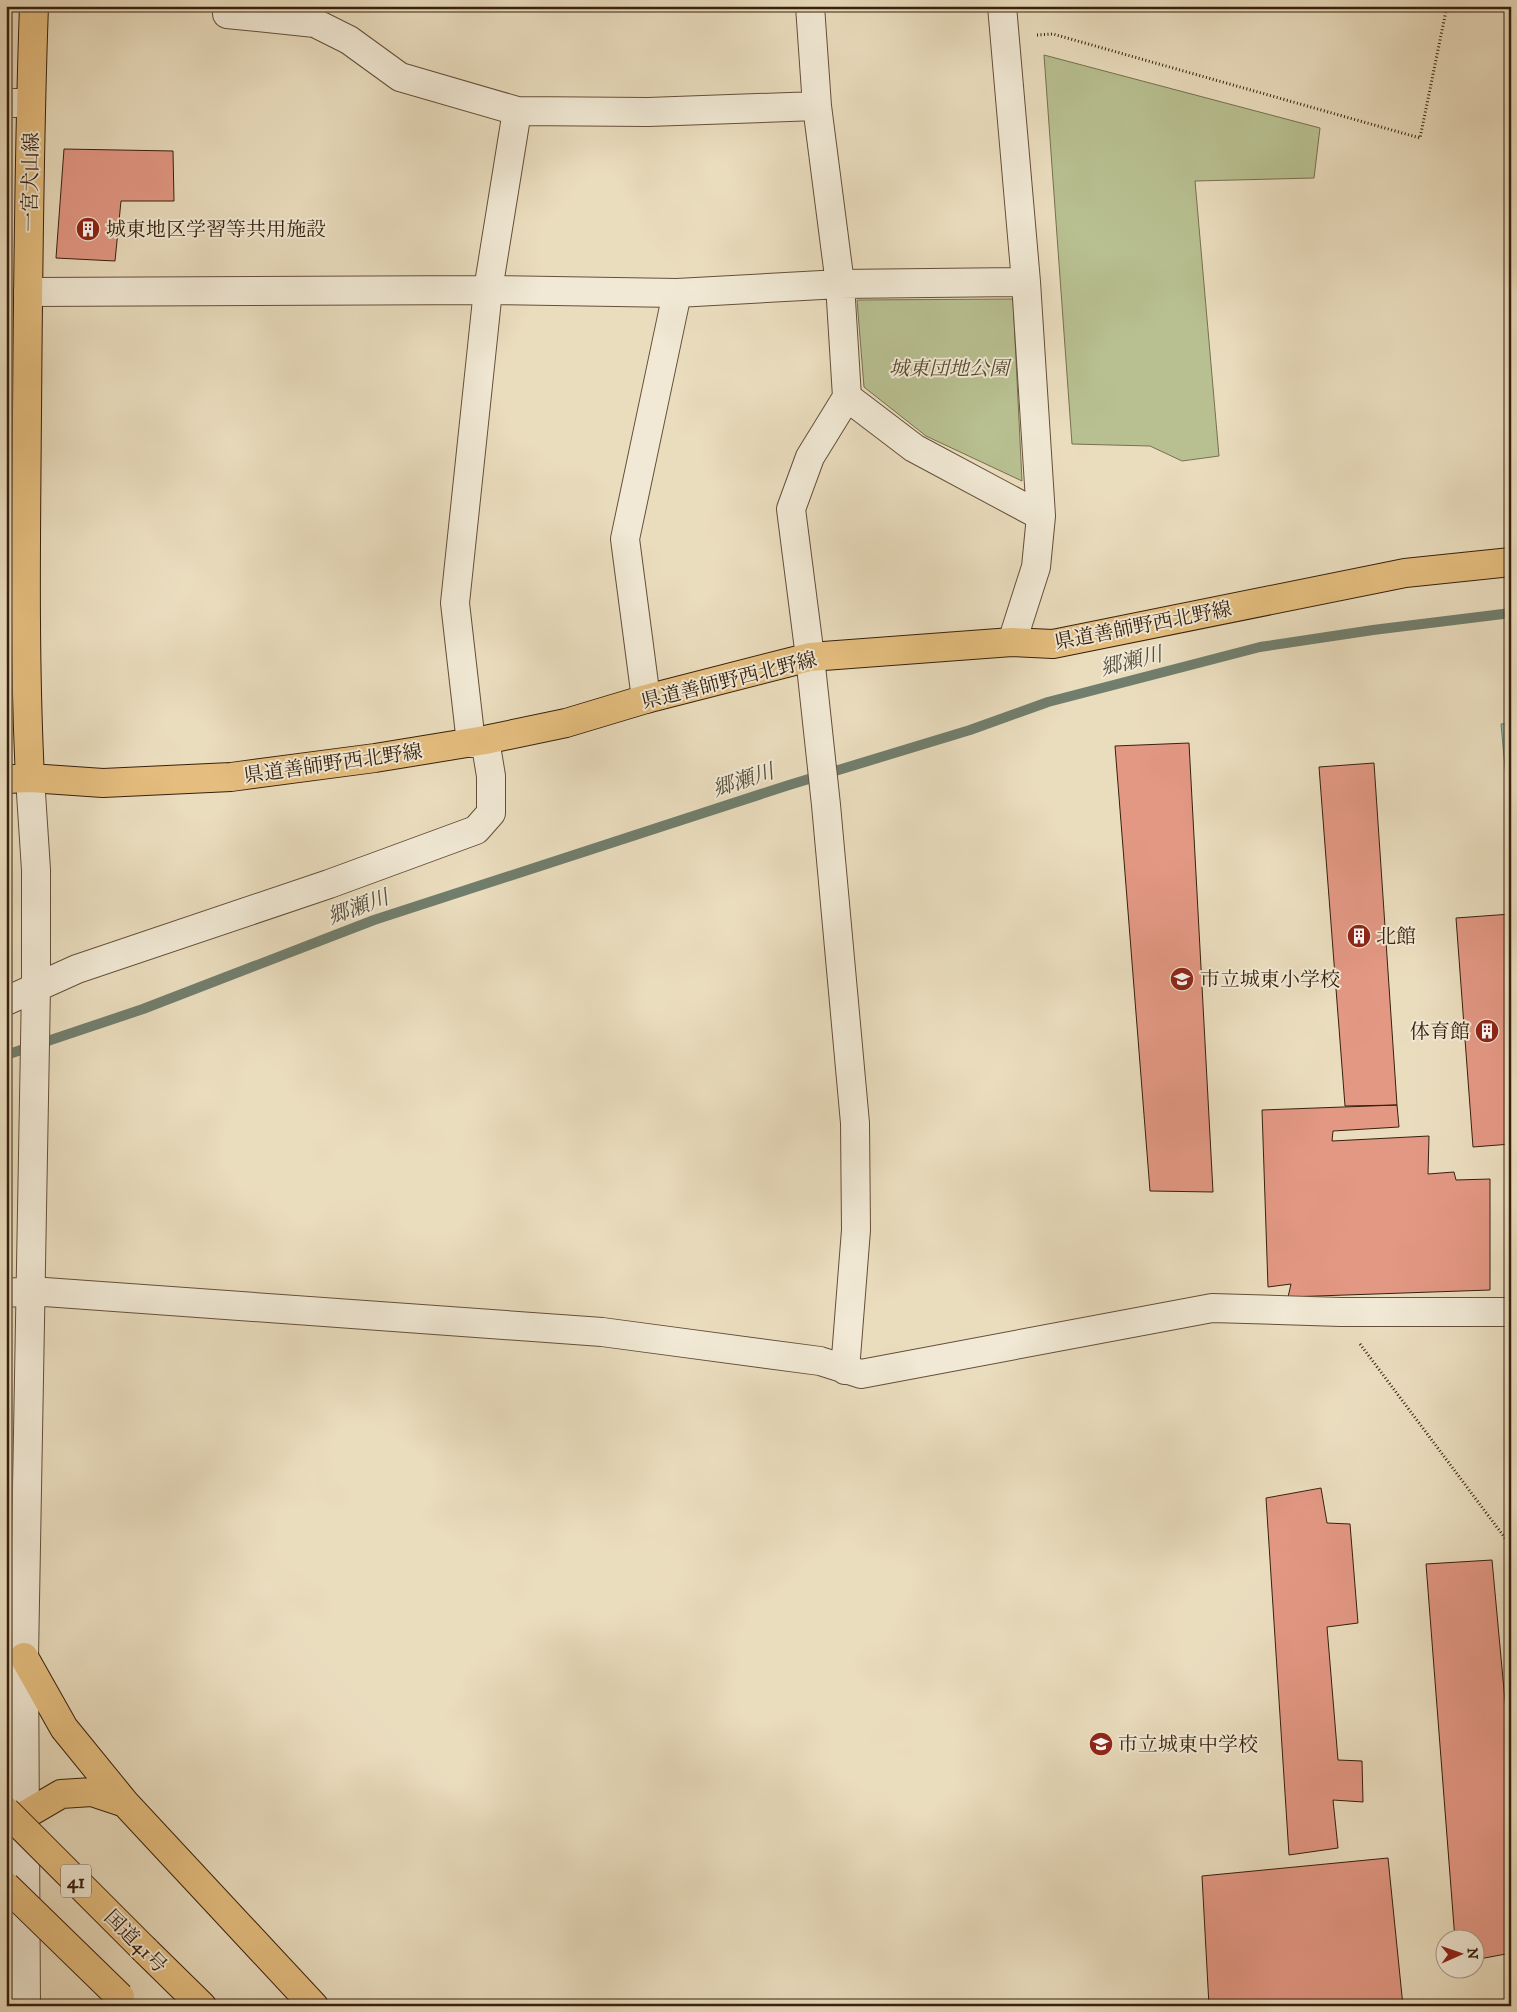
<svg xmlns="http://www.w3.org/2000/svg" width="1517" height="2012" font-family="'IM FELL DW Pica','Noto Serif JP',serif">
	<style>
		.green { fill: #b8c091; stroke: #78704f }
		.water { fill: #98bcad; stroke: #717e6d }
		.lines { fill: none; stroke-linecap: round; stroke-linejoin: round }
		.stream { stroke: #717e6d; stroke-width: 10 }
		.building { fill: #e39884; stroke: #37200d }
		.minor-casing { stroke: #644f39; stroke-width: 30 }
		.major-casing { stroke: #37200d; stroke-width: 30 }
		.highway-casing { stroke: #37200d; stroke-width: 30 }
		.path { stroke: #37200d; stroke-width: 3; stroke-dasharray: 1 2.5; stroke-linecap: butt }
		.minor { stroke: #f1e9d5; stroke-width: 28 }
		.major { stroke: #e5be7f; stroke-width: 28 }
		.highway { stroke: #e5be7f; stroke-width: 28 }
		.highway-bridge-casing { stroke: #37200d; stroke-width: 30; stroke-linecap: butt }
		.highway-bridge { stroke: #e5be7f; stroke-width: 28 }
		.labels { text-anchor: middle; stroke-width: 4; stroke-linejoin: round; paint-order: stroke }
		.shield { fill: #f1e9d5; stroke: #6f5c49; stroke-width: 1 }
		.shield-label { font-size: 19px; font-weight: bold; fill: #37200d }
		.street-label { font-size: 20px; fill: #37200d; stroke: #f1e9d5 }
		.poi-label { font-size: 20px; fill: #37200d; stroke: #f1e9d5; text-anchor: start }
		.park-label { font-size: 20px; font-style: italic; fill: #57482e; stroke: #f1e9d5 }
		.water-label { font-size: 21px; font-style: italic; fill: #544f3d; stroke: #f1e9d5 }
	</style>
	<rect width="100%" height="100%" fill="#eaddbe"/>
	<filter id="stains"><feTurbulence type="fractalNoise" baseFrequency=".004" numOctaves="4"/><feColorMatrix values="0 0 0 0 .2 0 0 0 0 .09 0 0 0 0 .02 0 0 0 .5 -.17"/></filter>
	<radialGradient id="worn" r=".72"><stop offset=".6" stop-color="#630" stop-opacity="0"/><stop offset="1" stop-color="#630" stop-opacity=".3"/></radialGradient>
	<path class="green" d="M1044,55L1320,128L1314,178L1195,181L1219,456L1182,461L1150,446L1072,444Z
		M1013,299L1022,481L926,436L864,387L857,300Z"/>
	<path class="water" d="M1511,723V811H1509L1501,724Z"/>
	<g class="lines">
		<path class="stream" d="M6,1055L143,1009L374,920L789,785L970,730L1048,702L1260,647L1373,630L1511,613"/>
	</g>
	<path class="building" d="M64,149L173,151L174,201H121L115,261L56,258Z
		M1189,743L1213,1192L1150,1191L1115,746Z
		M1374,763L1397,1105L1345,1106L1319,767Z
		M1511,914V1144L1473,1147L1456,918Z
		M1397,1105L1399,1127L1333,1131L1332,1141L1429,1136L1428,1174L1454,1172L1456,1180L1490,1179V1290L1288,1297L1291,1284L1268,1287L1262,1110Z
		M1321,1488L1327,1523L1350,1524L1358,1623L1327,1627L1338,1760L1362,1761L1363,1802L1333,1800L1338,1848L1289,1855L1266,1498Z
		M1492,1560L1511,1766V1953L1474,1960V1940H1455L1426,1564Z
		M1388,1858L1403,2006H1209L1202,1876Z"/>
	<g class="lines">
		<g class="minor-casing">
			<path id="minor" d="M228,6L227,14L315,23L349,40L400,77L517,111L648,112L817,106
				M810,6L817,106L840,284L847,397L810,457L791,509L810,657L826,805L855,1123L856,1230L845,1370
				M1002,6L1026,282L1041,516L1036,567L1012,642
				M6,103H31
				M28,292L488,290L677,293L840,284L1026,282
				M847,397L914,448L1041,516
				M646,699L625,539L677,293
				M471,743L455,603L488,290L517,111
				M6,1001L77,969L329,884L476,830L491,813V776L485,740
				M6,1293L31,1291L602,1332L820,1361L861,1374L1212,1308L1341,1312H1511
				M26,2006L24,1657L36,987V870L30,778"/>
		</g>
		<g class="major-casing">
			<path id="major" d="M30,778C24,656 26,535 27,413C28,278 29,142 34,6
				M6,779L30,778L103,783L231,777L375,758L485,740L566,723L646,699L810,657L1012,642L1053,644L1405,573L1511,562"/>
		</g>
		<g class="highway-casing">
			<path id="highway" d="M24,1657L64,1728L125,1803L314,2006
				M25,1815L61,1794L92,1792L125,1803
				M145,1950L202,2006"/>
		</g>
		<path class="path" d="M1037,35L1053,34L1420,138L1447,6
			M1360,1344L1511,1546"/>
		<use href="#minor" class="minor"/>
		<use href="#major" class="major"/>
		<use href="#highway" class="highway"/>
		<g class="highway-bridge-casing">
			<path id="highway-bridge" d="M6,1811L145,1950
				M6,1886L120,1997"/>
		</g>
		<use href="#highway-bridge" class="highway-bridge"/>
	</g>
	<defs>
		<g id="building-disc" transform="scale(1.25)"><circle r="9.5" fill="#8f2418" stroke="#f1e9d5"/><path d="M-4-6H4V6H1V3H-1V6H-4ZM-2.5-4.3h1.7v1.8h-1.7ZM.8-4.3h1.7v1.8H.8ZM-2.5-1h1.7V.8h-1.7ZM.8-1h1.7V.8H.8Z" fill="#fff"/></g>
		<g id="school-disc" transform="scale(1.25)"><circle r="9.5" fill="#8f2418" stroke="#f1e9d5"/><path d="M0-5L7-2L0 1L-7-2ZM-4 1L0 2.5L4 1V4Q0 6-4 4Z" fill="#fff"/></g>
	</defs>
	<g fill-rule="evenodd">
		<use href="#building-disc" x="88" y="229"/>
		<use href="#building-disc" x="1359" y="936"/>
		<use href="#school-disc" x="1182" y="979"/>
		<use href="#building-disc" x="1487" y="1031"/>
		<use href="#school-disc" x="1101" y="1744"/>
	</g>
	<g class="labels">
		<rect class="shield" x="61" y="1864.5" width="30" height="33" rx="4"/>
		<g class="shield-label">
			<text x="76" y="1888">41</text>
		</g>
		<g class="street-label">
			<text transform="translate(30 182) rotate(-89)" y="7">一宮犬山線</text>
			<text transform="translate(1143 625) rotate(-11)" y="7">県道善師野西北野線</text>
			<text transform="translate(729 680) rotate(-14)" y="7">県道善師野西北野線</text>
			<text transform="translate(333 763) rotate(-8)" y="7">県道善師野西北野線</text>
			<text transform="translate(136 1941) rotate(45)" y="7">国道41号</text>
		</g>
		<g class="poi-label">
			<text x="106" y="236">城東地区学習等共用施設</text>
			<text x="1376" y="943">北館</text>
			<text x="1200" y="986">市立城東小学校</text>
			<text x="1470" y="1038" text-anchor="end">体育館</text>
			<text x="1118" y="1751">市立城東中学校</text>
		</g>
		<g class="park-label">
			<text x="949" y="375">城東団地公園</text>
		</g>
		<g class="water-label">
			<text transform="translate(1131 661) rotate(-14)" y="7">郷瀬川</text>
			<text transform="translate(743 780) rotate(-18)" y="7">郷瀬川</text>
			<text transform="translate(358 907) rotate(-20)" y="7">郷瀬川</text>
		</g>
	</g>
	<rect width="1517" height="2012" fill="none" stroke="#eaddbe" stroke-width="25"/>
	<rect x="8" y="8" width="1502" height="1997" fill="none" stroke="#37200d" stroke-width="2.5"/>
	<rect x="12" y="12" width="1492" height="1987" fill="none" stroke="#37200d"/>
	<g transform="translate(1460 1954) rotate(88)"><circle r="24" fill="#f1e9d5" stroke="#a79985"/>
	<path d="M0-4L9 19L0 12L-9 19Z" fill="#8f2418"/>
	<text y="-8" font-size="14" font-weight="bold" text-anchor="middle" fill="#37200d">N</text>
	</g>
	<rect width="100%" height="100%" filter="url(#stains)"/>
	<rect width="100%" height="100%" fill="url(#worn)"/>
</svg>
